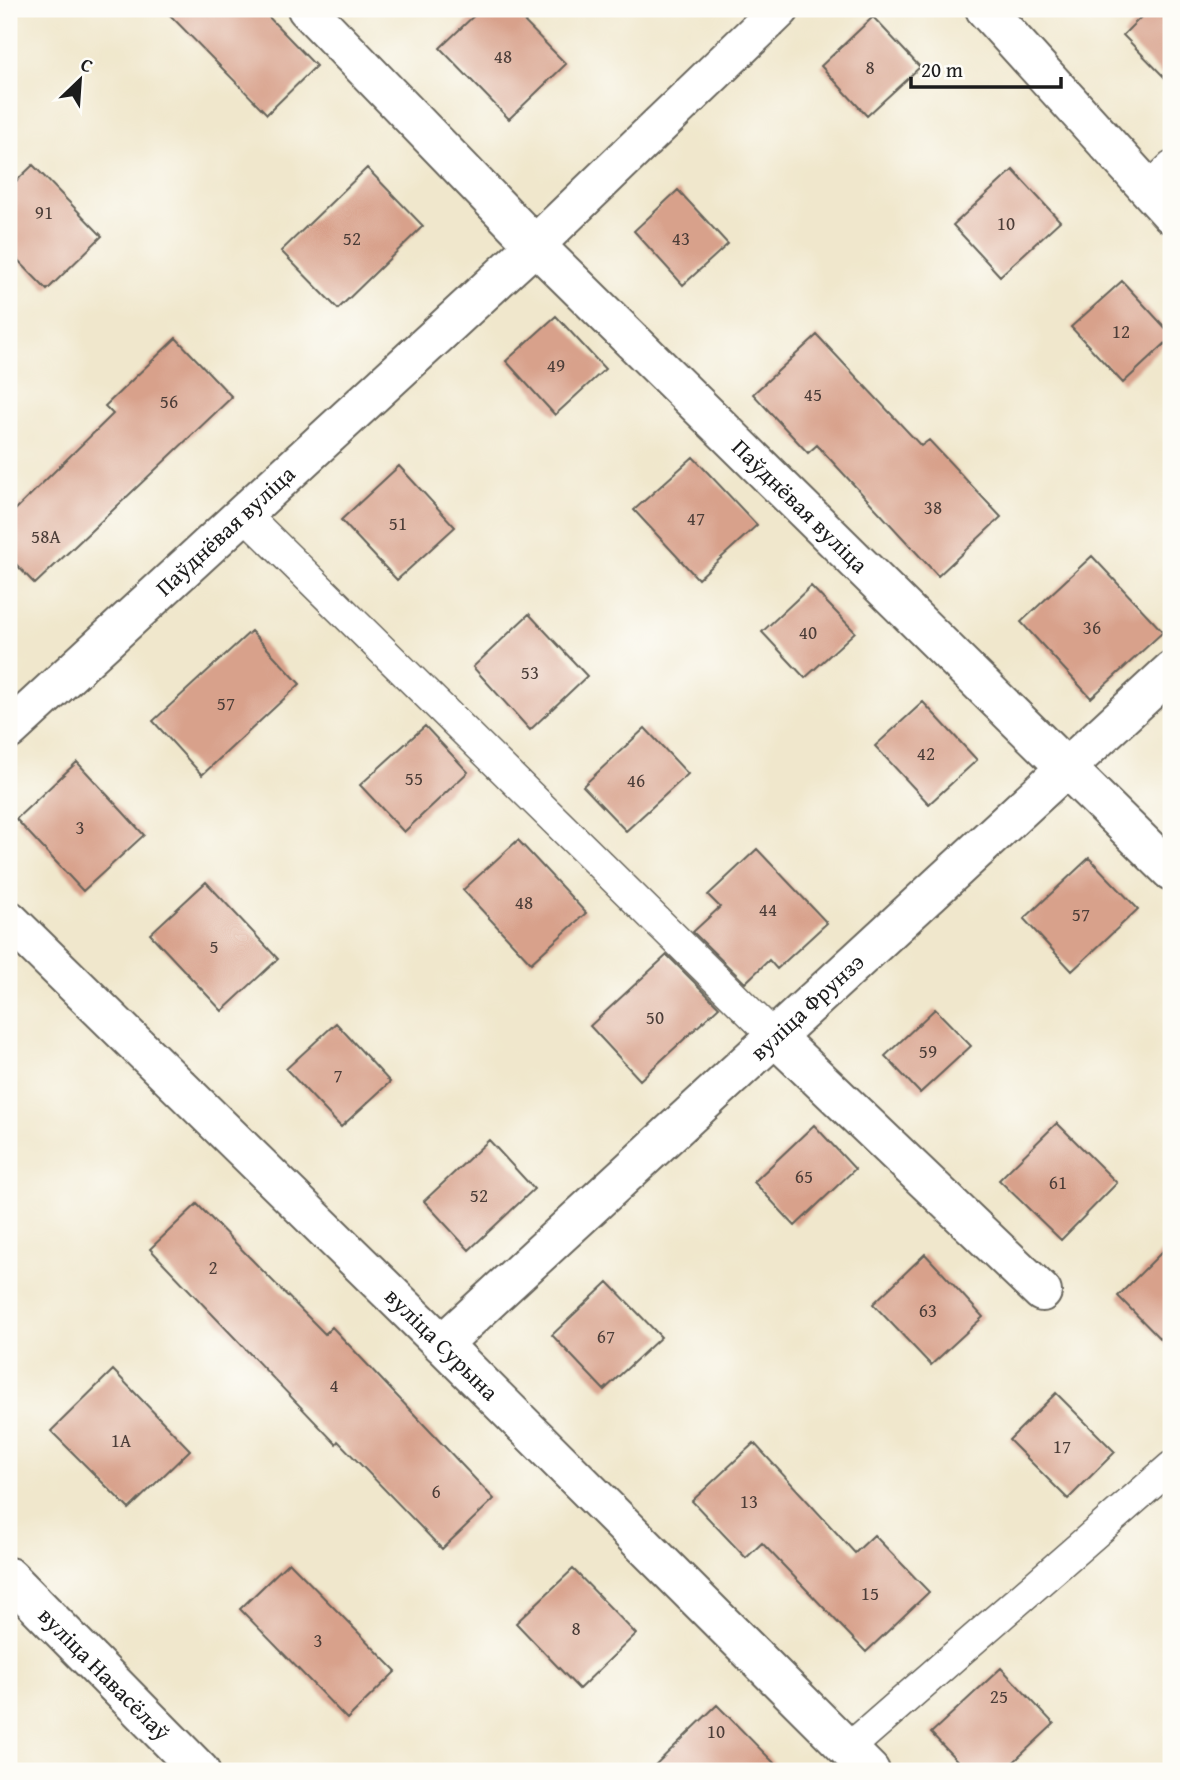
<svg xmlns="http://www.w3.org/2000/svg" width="1180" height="1780" font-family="'Gentium Book Plus',serif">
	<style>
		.building { fill: #d8a18b }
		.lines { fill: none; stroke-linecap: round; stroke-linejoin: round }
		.service-casing { stroke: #66635a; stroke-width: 33 }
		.minor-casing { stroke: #66635a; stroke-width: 42 }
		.service { stroke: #fff; stroke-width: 30 }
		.minor { stroke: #fff; stroke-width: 38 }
		.labels { text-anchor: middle; stroke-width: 5; stroke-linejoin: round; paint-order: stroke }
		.number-label { font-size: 19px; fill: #4b3d38 }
		.street-label { font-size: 23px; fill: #1c1c1c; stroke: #fdfcf7 }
	</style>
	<rect width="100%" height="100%" fill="#fdfcf7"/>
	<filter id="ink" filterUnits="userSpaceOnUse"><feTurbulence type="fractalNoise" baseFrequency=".0143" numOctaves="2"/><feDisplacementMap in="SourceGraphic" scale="14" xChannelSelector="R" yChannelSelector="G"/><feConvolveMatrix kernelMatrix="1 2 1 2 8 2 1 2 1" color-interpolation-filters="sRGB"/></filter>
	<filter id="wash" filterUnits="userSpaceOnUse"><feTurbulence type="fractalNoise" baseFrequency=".00686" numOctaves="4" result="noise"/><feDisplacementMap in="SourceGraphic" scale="28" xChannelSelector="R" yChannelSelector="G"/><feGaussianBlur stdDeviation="1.57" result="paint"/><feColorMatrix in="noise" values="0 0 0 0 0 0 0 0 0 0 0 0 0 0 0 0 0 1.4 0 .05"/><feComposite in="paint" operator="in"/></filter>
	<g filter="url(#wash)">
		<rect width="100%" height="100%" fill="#f0e7cc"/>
		<g id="blocks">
			<path class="building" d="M164,9H261L316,66L267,114Z
				M481,9H512L566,64L509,119L440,48Z
				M1149,9H1171V84L1123,35Z
				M873,17L920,67L867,116L821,66Z
				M33,165L102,236L47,290L9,251V188Z
				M367,168L423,226L338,309L281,251Z
				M1013,170L1060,221L1000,276L953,225Z
				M678,190L728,244L683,285L634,231Z
				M1122,281L1171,334V338L1123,383L1071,327Z
				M556,316L605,369L555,415L506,361Z
				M817,335L921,446L929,440L1001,517L938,576L817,445L808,453L753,394Z
				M176,338L232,397L35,584L9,557V516L113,414L105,406Z
				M693,457L757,525L698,579L634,510Z
				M399,466L455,527L397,580L341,520Z
				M1092,556L1163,632L1091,698L1021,622Z
				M811,586L855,632L805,678L762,632Z
				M529,614L587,676L530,730L473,667Z
				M251,631L300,684L202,775L153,721Z
				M923,702L977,760L929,804L875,746Z
				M425,726L468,772L404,832L360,785Z
				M645,728L688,774L626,831L583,786Z
				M77,762L144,835L83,891L16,819Z
				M518,840L586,913L531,963L463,890Z
				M757,849L827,923L777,969L769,960L745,983L693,932L720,907L708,895Z
				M1089,858L1138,909L1072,971L1024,919Z
				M206,882L278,959L222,1011L150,934Z
				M667,955L719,1007L640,1080L590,1026Z
				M935,1009L971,1046L920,1093L885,1056Z
				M336,1023L390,1082L341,1127L286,1069Z
				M1057,1123L1117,1183L1061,1240L999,1180Z
				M814,1125L855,1169L795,1226L754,1182Z
				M489,1140L534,1189L469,1250L424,1201Z
				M197,1204L325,1334L332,1327L494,1499L442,1549L338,1441L336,1444L150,1249Z
				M1171,1243V1350L1118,1296Z
				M925,1254L983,1317L931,1365L873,1304Z
				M608,1282L661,1337L604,1390L552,1335Z
				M113,1370L190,1450L129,1509L51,1431Z
				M1056,1393L1115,1452L1068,1499L1009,1440Z
				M754,1443L855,1553L874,1535L929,1592L866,1652L762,1543L746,1558L692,1501Z
				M289,1562L396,1671L347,1719L240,1609Z
				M573,1569L636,1634L579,1689L516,1623Z
				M1001,1668L1054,1724L1004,1771H967L931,1733Z
				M717,1705L782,1771H649Z"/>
		</g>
	</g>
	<g filter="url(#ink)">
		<use href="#blocks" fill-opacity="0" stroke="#66635a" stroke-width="2"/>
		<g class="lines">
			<g class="service-casing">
				<path id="service" d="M1148,189L1171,167
					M245,515L775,1037
					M848,1749L1171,1467"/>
			</g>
			<g class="minor-casing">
				<g id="minor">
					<path id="s1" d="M307,9L535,245L1171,871"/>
					<path d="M985,9L1171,214"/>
					<path id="s2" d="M9,730L535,245L780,9"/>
					<path id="s3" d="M9,920L442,1344L870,1771"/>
					<path d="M775,1037L1042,1292"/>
					<path id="s4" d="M442,1344L1171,671"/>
					<path id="s5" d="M9,1577L200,1771"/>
				</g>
			</g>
			<use href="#service" class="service"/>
			<use href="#minor" class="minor"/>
		</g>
	</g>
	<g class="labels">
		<g class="number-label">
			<text x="503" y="63">48</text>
			<text x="870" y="74">8</text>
			<text x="44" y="219">91</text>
			<text x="1006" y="230">10</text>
			<text x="352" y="245">52</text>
			<text x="681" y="245">43</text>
			<text x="1121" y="338">12</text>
			<text x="556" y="372">49</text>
			<text x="813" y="401">45</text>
			<text x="169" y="408">56</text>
			<text x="933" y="514">38</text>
			<text x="696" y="525">47</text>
			<text x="398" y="530">51</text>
			<text x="46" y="543">58А</text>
			<text x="1092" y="634">36</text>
			<text x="808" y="639">40</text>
			<text x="530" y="679">53</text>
			<text x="226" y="710">57</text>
			<text x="926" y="760">42</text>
			<text x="414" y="785">55</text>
			<text x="636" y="787">46</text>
			<text x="80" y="834">3</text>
			<text x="524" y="909">48</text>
			<text x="768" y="916">44</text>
			<text x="1081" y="921">57</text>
			<text x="214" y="953">5</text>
			<text x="655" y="1024">50</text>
			<text x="928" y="1058">59</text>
			<text x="338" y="1082">7</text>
			<text x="804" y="1183">65</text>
			<text x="1058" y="1189">61</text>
			<text x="479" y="1202">52</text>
			<text x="213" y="1274">2</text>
			<text x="928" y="1317">63</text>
			<text x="606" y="1343">67</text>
			<text x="334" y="1392">4</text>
			<text x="121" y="1447">1А</text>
			<text x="1062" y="1453">17</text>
			<text x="436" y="1498">6</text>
			<text x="749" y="1508">13</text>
			<text x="870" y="1600">15</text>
			<text x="576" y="1635">8</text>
			<text x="318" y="1647">3</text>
			<text x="999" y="1703">25</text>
			<text x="716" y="1738">10</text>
		</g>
		<g class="street-label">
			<text dy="8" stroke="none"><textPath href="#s1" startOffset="700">Паўднёвая вуліца</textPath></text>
			<text dy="8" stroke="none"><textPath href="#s2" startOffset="294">Паўднёвая вуліца</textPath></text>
			<text dy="8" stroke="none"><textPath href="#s4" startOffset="497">вуліца Фрунзэ</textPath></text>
			<text dy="8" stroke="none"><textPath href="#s3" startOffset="606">вуліца Сурына</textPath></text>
			<text dy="8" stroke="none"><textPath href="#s5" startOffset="136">вуліца Навасёлаў</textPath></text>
		</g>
	</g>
	<rect width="1180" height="1780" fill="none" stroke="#fdfcf7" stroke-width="35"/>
	<g transform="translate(80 80) rotate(25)" stroke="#fdfcf7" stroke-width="5" paint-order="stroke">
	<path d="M0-5L12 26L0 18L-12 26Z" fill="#1c1c1c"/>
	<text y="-10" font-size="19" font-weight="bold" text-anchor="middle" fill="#1c1c1c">С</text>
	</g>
	<path d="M911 77v10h150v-10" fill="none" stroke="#1c1c1c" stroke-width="3.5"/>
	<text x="921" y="77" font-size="21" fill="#1c1c1c" stroke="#fdfcf7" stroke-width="5" paint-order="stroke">20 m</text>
</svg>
